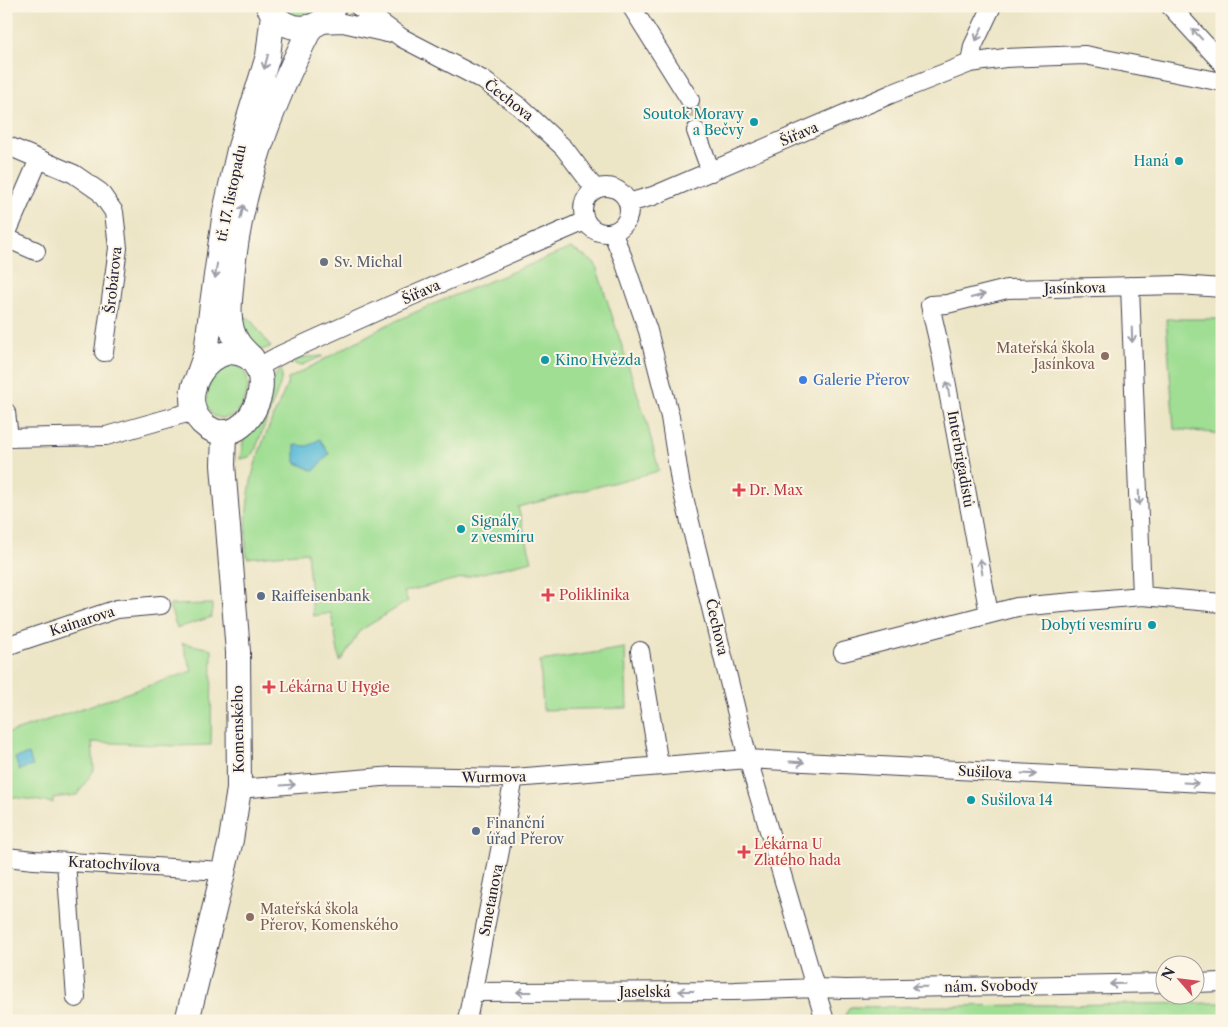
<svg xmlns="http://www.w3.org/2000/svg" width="1228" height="1027" font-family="'Libre Caslon Text',serif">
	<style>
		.green { fill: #9fde93; stroke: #608067 }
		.water { fill: #59bad8; stroke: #3e6e8a }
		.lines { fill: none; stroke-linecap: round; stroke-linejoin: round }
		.minor-tunnel { stroke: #c4beaa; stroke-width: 18; stroke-dasharray: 18 9; stroke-linecap: butt }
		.minor-casing { stroke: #403f50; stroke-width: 20 }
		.secondary-casing { stroke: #403f50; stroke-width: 26 }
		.minor { stroke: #fff; stroke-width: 18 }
		.secondary { stroke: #fff; stroke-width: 24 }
		.oneway { stroke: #9c9ca7 }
		.culture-dot { fill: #0f9aa8; stroke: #fcf5e5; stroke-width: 2 }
		.worship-dot { fill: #6b7280; stroke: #fcf5e5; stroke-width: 2 }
		.education-dot { fill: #8d6e63; stroke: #fcf5e5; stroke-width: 2 }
		.shop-dot { fill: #3f7fe0; stroke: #fcf5e5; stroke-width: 2 }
		.health-dot { fill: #e0444e; stroke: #fcf5e5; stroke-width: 2 }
		.service-dot { fill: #5c6f8a; stroke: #fcf5e5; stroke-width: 2 }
		.labels { text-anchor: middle; stroke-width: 4; stroke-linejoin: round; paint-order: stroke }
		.street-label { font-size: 14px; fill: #22223b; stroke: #fcf5e5 }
		.culture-label { font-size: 14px; fill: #0d838f; stroke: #fcf5e5; text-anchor: end }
		.worship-label { font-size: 14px; fill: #5b616d; stroke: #fcf5e5; text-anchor: start }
		.education-label { font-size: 14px; fill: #785e54; stroke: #fcf5e5; text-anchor: end }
		.shop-label { font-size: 14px; fill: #366cbe; stroke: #fcf5e5; text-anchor: start }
		.health-label { font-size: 14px; fill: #be3a42; stroke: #fcf5e5; text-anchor: start }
		.service-label { font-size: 14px; fill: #4e5e75; stroke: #fcf5e5; text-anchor: start }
	</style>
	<rect width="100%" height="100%" fill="#fcf5e5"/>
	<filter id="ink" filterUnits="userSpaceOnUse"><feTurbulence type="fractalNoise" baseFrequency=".02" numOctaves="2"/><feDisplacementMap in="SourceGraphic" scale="10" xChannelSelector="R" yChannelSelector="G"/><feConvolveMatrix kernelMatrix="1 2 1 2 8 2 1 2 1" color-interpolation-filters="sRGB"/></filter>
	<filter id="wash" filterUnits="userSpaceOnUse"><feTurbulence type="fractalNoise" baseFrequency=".0096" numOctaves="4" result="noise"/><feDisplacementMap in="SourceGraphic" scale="20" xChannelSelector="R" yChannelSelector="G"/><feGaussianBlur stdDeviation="1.12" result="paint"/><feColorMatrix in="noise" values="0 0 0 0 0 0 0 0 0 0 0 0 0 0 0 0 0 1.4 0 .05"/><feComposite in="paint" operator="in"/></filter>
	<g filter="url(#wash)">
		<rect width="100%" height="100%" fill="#ece5c6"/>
		<path class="green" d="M280,6H315L311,14L306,16L293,17Z
			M571,248L595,263L647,423L659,471L518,507L532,561L404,592L408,601L361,630L340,662L331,613L313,616L307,552L247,558C244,531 247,492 255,465C263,438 276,411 287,385L288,379L385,326L438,302Z
			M237,312L250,319L271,347L261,350L251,346Z
			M1166,319H1222V434L1174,429Z
			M323,356L300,366L295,364L292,361L306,357Z
			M228,364C263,363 246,422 220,418C201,415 205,387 213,376C217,370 222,367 228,364Z
			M280,369L282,374L280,385L254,453L249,457L240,459L244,437L271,387L273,379Z
			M212,604V617L177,628L169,605Z
			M182,643L212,649L211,745L176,746L92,742L94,770L77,795L53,798V803L6,796V734L192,671Z
			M625,648L627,708L543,710L540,661Z
			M1220,1003L1222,1005V1021L842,1020L850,1007Z"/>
		<path class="water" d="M320,439L329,454L314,471L295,462V445L308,446Z
			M29,754L33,766L19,770L15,758Z"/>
	</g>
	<g filter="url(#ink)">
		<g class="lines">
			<path class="minor-tunnel" d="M690,100L696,131"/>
			<g class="minor-casing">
				<path id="minor" d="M358,6L402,38L483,80L520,107L564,148L595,189
					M631,6L690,100
					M1170,6L1222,63
					M318,24L343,23L387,33
					M970,63L973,46L992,6
					M696,131L711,172
					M6,145L74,174L100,192L114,212L118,248L104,352
					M583 210a23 23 0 1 1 46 0a23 23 0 1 1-46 0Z
					M628,203L653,196L891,94L970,63L1005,58L1085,55L1222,82
					M612,232L623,258L648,331L670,417L680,481L748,759L825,1021
					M6,235L39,159
					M6,238L36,251
					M1130,286L1142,596
					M258,367L282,354L391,305L585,221
					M6,412L9,438
					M6,438L106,436L194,411
					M989,614L941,353L930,305L947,304L1007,289L1180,285L1222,288
					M6,646L117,609L161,605
					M640,651L659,765
					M843,652L1017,607L1142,596L1222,603
					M239,789L394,776L514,778L748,759L1222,784
					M6,857L34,860L223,871
					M66,862L76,998
					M1196,983L1222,982
					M473,992L735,991L816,988L845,989L1166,983
					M467,1021L514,778"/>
			</g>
			<g class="secondary-casing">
				<path id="secondary" d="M268,6C284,35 319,35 334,6
					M231,352C290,356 250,457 207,427C176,405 198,357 231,352Z
					M252,358C244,350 235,342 232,330C227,313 231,294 232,277C240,188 271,106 311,27
					M199,373L206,353L212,304L225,212L239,150L268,56L273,14
					M187,1021L231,840L239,789L238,652L223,465L224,432"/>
			</g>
			<use href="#minor" class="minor"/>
			<use href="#secondary" class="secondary"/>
		</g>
		<defs><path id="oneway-shaft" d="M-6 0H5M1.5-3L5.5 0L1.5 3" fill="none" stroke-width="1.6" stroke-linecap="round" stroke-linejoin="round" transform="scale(1.25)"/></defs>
		<g class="oneway">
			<use href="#oneway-shaft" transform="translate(979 34) rotate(114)"/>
			<use href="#oneway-shaft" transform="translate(1197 34) rotate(-133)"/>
			<use href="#oneway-shaft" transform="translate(266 62) rotate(105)"/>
			<use href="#oneway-shaft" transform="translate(242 212) rotate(-77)"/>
			<use href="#oneway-shaft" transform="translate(216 271) rotate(98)"/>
			<use href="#oneway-shaft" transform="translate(978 296) rotate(-15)"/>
			<use href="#oneway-shaft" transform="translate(1132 335) rotate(88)"/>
			<use href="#oneway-shaft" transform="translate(948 389) rotate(-101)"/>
			<use href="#oneway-shaft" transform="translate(1139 498) rotate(88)"/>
			<use href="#oneway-shaft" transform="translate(981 566) rotate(-100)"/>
			<use href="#oneway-shaft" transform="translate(797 762) rotate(3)"/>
			<use href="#oneway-shaft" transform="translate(1029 774) rotate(3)"/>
			<use href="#oneway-shaft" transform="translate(1191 783) rotate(3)"/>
			<use href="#oneway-shaft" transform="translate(288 785) rotate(-4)"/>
			<use href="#oneway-shaft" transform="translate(1117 984) rotate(179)"/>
			<use href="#oneway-shaft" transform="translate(919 987) rotate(179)"/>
			<use href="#oneway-shaft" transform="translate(686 991) rotate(180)"/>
			<use href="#oneway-shaft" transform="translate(524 992) rotate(180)"/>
		</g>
	</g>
	<g class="culture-dot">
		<circle cx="754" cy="122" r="5"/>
		<circle cx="1179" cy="161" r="5"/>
		<circle cx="545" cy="360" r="5"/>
		<circle cx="461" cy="529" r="5"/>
		<circle cx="1152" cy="625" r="5"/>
		<circle cx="971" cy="800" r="5"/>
	</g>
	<circle class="worship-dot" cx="324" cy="262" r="5"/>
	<g class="education-dot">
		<circle cx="1105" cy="356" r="5"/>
		<circle cx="250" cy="917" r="5"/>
	</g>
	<circle class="shop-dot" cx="803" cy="380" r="5"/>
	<g class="health-dot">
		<path d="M736.5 482.5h5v5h5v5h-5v5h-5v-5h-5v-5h5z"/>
		<path d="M545.5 587.5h5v5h5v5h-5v5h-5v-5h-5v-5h5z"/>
		<path d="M266.5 679.5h5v5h5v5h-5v5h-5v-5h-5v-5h5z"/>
		<path d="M741.5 844.5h5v5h5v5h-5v5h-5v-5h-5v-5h5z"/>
	</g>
	<g class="service-dot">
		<circle cx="261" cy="596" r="5"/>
		<circle cx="476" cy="831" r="5"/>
	</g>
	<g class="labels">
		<g class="street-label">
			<text transform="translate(509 100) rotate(38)" y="5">Čechova</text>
			<text transform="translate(799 134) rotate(-23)" y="5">Šířava</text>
			<text transform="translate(231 193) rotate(-78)" y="5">tř. 17. listopadu</text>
			<text transform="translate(113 280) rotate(-84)" y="5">Šrobárova</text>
			<text transform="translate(1075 288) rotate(-1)" y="5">Jasínkova</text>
			<text transform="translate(421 292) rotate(-24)" y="5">Šířava</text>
			<text transform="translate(961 459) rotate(80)" y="5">Interbrigadistů</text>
			<text transform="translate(82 621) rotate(-18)" y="5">Kainarova</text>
			<text transform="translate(717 627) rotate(77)" y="5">Čechova</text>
			<text transform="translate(238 729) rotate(-91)" y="5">Komenského</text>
			<text transform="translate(985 772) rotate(3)" y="5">Sušilova</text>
			<text transform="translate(494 777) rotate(-1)" y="5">Wurmova</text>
			<text transform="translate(114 864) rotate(3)" y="5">Kratochvílova</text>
			<text transform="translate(491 900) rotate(-79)" y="5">Smetanova</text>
			<text transform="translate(991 986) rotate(-1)" y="5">nám. Svobody</text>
			<text x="645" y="997">Jaselská</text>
		</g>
		<g class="culture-label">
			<text x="744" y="119">Soutok Moravy<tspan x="744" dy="16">a Bečvy</tspan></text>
			<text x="1169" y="166">Haná</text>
			<text x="555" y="365" text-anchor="start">Kino Hvězda</text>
			<text x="471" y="526" text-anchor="start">Signály<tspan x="471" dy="16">z vesmíru</tspan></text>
			<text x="1142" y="630">Dobytí vesmíru</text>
			<text x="981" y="805" text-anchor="start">Sušilova 14</text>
		</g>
		<g class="worship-label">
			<text x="334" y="267">Sv. Michal</text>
		</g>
		<g class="education-label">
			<text x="1095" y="353">Mateřská škola<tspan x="1095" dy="16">Jasínkova</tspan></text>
			<text x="260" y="914" text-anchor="start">Mateřská škola<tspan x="260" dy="16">Přerov, Komenského</tspan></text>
		</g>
		<g class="shop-label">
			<text x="813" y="385">Galerie Přerov</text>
		</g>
		<g class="health-label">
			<text x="749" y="495">Dr. Max</text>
			<text x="559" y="600">Poliklinika</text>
			<text x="279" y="692">Lékárna U Hygie</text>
			<text x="754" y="849">Lékárna U<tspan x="754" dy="16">Zlatého hada</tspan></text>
		</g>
		<g class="service-label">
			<text x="271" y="601">Raiffeisenbank</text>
			<text x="486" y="828">Finanční<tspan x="486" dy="16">úřad Přerov</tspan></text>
		</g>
	</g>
	<rect width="1228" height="1027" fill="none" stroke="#fcf5e5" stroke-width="25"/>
	<g transform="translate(1180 980) rotate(298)"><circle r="24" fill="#fcf5e5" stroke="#a5a1a1"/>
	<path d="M0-4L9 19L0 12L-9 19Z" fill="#d1495b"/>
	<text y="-8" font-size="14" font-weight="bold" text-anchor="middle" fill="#22223b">N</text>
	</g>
</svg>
